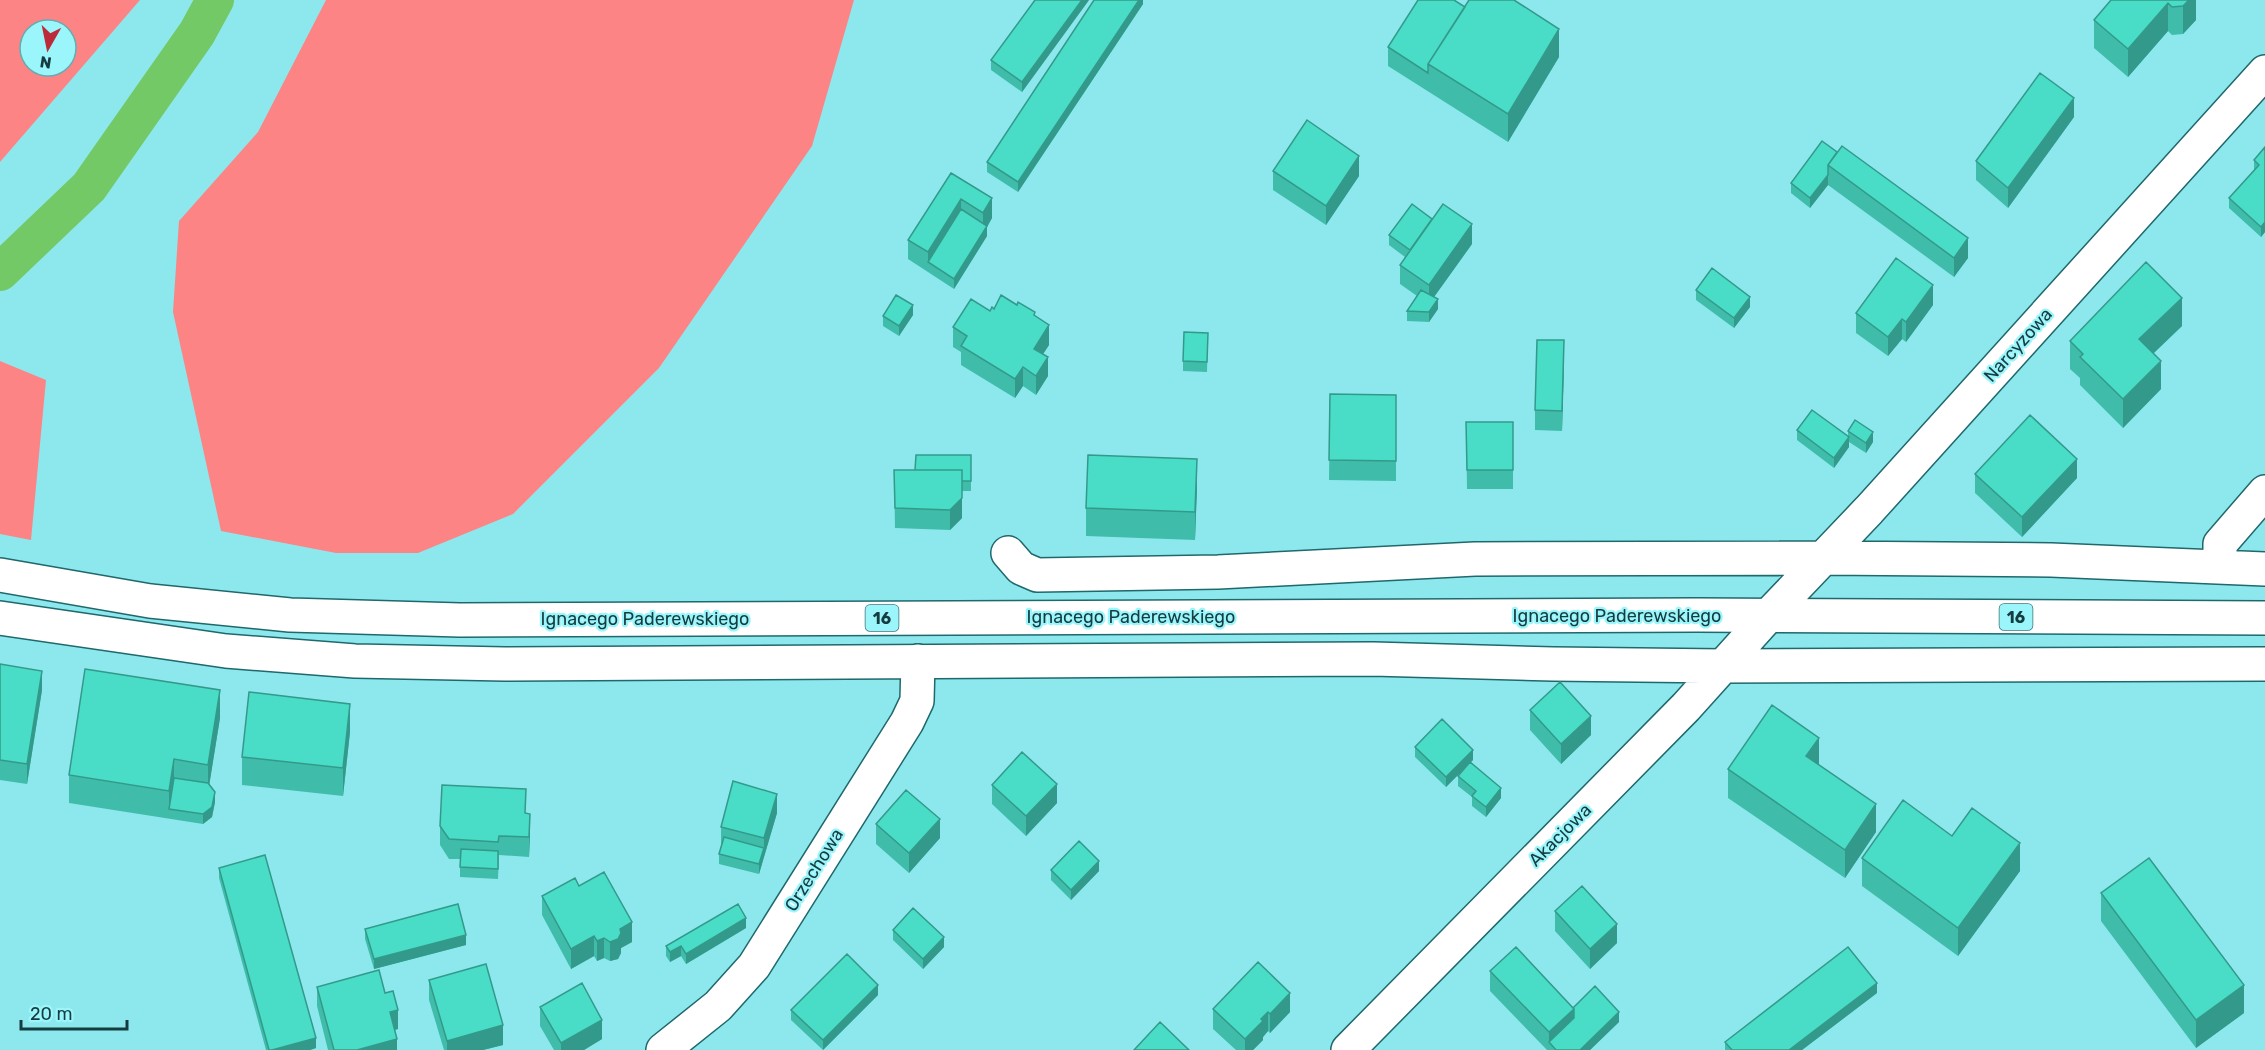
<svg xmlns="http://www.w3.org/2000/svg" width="2265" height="1050" font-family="Rubik,sans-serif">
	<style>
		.green { fill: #fd8485; fill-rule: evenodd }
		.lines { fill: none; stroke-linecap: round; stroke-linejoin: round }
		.canal { stroke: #73c965; stroke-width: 38 }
		.minor-casing { stroke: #1f686c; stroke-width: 36 }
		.major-casing { stroke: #1f686c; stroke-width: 36 }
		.minor { stroke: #fff; stroke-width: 33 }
		.major { stroke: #fff; stroke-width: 33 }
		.wall { fill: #3fbdaa }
		.shaded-wall { fill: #339a8b }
		.building { fill: #49dcc6; stroke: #339a8b; stroke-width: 1.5 }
		.labels { text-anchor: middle; stroke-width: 4.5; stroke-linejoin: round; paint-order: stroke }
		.shield { fill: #9bf6fc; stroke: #3d7478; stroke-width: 1.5 }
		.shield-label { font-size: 16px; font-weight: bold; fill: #153c3f }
		.street-label { font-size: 18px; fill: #153c3f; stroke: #9bf6fc }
	</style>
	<rect width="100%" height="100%" fill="#8de8ee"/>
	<path class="green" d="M0,0H140L0,162ZM30,30H66V66H30Z
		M326,0H854L812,146L659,368L513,514L418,553H336L221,531L173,312L179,221L258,132Z
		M0,361L46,380L31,540L0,534Z"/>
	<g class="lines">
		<path class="canal" d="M0,272L89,187L197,33L215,0"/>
		<g class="minor-casing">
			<path id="minor" d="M1008,553L1021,568L1037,575L1218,572L1475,559L1824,558L2051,560L2265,569
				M2220,567V544L2265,492
				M0,618L226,651L355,661L505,664L1373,659L1553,664L1723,666L2265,664
				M663,1050L718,1006L754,966L907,722L917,701L918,661
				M1348,1050L1686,707L1768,616L1869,510L2265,72"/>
		</g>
		<g class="major-casing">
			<path id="major" d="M0,575L150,601L290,615L460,620L1697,615L2265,618"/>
		</g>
		<use href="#minor" class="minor"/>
		<use href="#major" class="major"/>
	</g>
	<path class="wall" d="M1035,0H1089L1022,92L991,70V60Z
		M1143,0V4L1018,192L987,172V162Z
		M2111,0H2196V20L2183,34L2172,35L2168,31L2128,77L2094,48V20Z
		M1465,7L1559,57L1508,142L1388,66V47Z
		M2074,117L2008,208L1976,180V161Z
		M1822,141L1968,258L1954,277L1828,185L1810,208L1791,193V183Z
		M2265,147V232L2261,237L2229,208V198L2254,170V160Z
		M1273,171L1359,176L1326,225L1273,190Z
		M951,173L992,218L987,227V236L954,289L908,259V240Z
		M1432,219L1472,244L1434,297L1438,309L1429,322L1407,321V311L1417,296L1400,284V265L1405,257L1389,245V235Z
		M1696,290L1750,307L1734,328L1696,300Z
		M1933,305L1906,342L1902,339L1888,356L1856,333V313Z
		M994,309L1035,317L1049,345L1043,354L1048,376L1036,395L1023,386L1015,398L961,365V352L953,347V327Z
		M913,315L899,336L883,326V316Z
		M2182,326L2154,353L2161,389L2123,428L2080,385V378L2070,369V341Z
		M1208,333L1207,372L1183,371V361Z
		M1564,360L1562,431L1535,430V410Z
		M1330,394L1396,395V481L1329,480Z
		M1466,422H1513V489H1467Z
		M1797,430L1848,436V431L1873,442L1866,453L1849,442V447L1834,468L1797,440Z
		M971,455V491H962V489V518L950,530L895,528L894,470H915Z
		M1975,474L2077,478L2022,537L1975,493Z
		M1197,487L1195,540L1086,536V508Z
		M0,664L42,690L27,784L0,780Z
		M1530,710L1591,735L1561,764L1530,730Z
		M220,718L209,785L215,802L212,817L203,824L69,803V775Z
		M350,732L343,796L242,785V757Z
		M1415,747L1473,760L1471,762L1501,798L1486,817L1472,806V797L1458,786V776L1465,768L1446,787L1415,757Z
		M1728,769L1876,832L1845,878L1728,798Z
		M992,785L1057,803L1026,836L992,804Z
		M526,813L530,833L529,857L499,855L498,879L460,877V859H449L440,845V826Z
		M777,813L759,874L719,864V854L721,846V827Z
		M876,824L940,838L909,873L876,844Z
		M1952,836L2020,871L1958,956L1862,886V858Z
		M219,868L316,1048L310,1050H266L219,878Z
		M1051,870L1099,871L1071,900L1051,880Z
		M579,886L632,942L621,948V953L618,959L610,961L604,958L597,961L594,956L571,969L542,915V896Z
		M2101,893L2244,1013L2196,1048L2101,921Z
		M1555,911L1617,943L1590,969L1555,931Z
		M746,928L686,964L681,956L670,962L666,956V946Z
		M365,929L466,945L374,969L365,939Z
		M893,930L944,947L923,969L893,940Z
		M1490,971L1573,1008L1619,1022L1590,1050H1547L1490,991Z
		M429,980L503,1045L483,1050H444L429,1000Z
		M317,987L398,1029L395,1030L397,1050H328L317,1006Z
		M1877,993L1802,1050H1725V1042Z
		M878,995L823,1050L791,1020V1010Z
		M540,1007L602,1039L584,1050H554L540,1026Z
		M1213,1009L1290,1012L1270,1033L1268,1031L1263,1037V1040L1253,1050H1236L1213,1029Z"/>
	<path class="shaded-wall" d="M1082,0H1089L1022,92V82Z
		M1139,0H1143V4L1018,192V182Z
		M2189,0H2196V20L2183,34V6Z
		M2168,3V31L2128,77V49Z
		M1559,29V57L1508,142V114Z
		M2074,98V117L2008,208V188Z
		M1359,156V176L1326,225V206Z
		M1828,175V185L1810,208V198Z
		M992,198V218L987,227V236L954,289V279L983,232V213Z
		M961,199V219L928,262V252Z
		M2265,222V232L2261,237V227Z
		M1472,224V244L1429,304V285Z
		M1968,238V258L1954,277V258Z
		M1933,285V305L1906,342V322Z
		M1750,297V307L1734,328V318Z
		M2182,298V326L2139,367V339Z
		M1438,299V309L1429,322V312Z
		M913,305V315L899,336V326Z
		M1902,319V339L1888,356V337Z
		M1049,325V345L1034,368V349Z
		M1564,340V360L1562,431V411Z
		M1048,357V376L1036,395V376Z
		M2161,361V389L2123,428V399Z
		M1023,367V386L1015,398V379Z
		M1873,432V442L1866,453V443Z
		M1849,437V447L1834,468V458Z
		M1197,459V487L1195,540V512Z
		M2077,459V478L2022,537V517Z
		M962,470V518L950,530V510Z
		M42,671V690L27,784V764Z
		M220,690V718L208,793V765Z
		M350,704V732L343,796V768Z
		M1591,716V735L1561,764V744Z
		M1819,738V766L1806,756Z
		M1473,750V760L1446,787V777Z
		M174,759V788L169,809V791Z
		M1057,784V803L1026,836V816Z
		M1501,788V798L1486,817V807Z
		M215,792V802L212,817L203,824V814Z
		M777,794V813L759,874V864L764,848V838Z
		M1876,804V832L1845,878V850Z
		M530,814V833L529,857V837Z
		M940,819V838L909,873V853Z
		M2020,843V871L1958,956V928Z
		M1099,861V871L1071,900V890Z
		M746,918V928L686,964V954Z
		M632,922V942L621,948V953L618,959L610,961V942L620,929Z
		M1617,924V943L1590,969V949Z
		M466,935V945L374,969V959Z
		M594,936V956L571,969V949Z
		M944,937V947L923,969V959Z
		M604,938V958L597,961V941Z
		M681,946V956L670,962V952Z
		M1877,983V993L1802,1050H1789Z
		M878,985V995L823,1050V1040Z
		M2244,985V1013L2196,1048V1020Z
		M1290,993V1012L1270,1033V1014Z
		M1574,1009V1028L1549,1042V1032Z
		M398,1010V1029L390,1031V1012Z
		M1268,1012V1031L1263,1037V1040L1253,1050H1245V1039Z
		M1619,1012V1022L1590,1050H1580Z
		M602,1020V1039L584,1050H561V1043Z
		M503,1025V1045L483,1050H447V1041Z
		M316,1038V1048L310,1050H272Z
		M397,1039V1050H357Z"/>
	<path class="building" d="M1035,0H1082L1022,82L991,60Z
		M1094,0H1139L1018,182L987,162Z
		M1418,0H1454L1465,7L1428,64V73L1388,47Z
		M1469,0H1514L1559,29L1508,114L1428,64Z
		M2111,0H2189L2183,6L2172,7L2168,3L2128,49L2094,20Z
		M2040,73L2074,98L2008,188L1976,161Z
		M1307,120L1359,156L1326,206L1273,171Z
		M1822,141L1837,152L1828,165V175L1810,198L1791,183Z
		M1842,146L1968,238L1954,258L1828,165Z
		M2265,147V222L2261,227L2229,198L2259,165L2254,160Z
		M951,173L992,198L983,213L961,199L928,252L908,240Z
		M1412,204L1432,219L1410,250L1389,235Z
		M1443,204L1472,224L1429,285L1400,265Z
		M961,209L987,226L954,279L928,262Z
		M1896,258L1933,285L1906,322L1902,319L1888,337L1856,313Z
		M2146,262L2182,298L2139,339L2161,361L2123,399L2080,357L2083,354L2070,341Z
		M1712,268L1750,297L1734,318L1696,290Z
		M1421,290L1438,299L1429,312L1407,311Z
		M896,295L913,305L899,326L883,316Z
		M1001,295L1017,305L1018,302L1035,312L1034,315L1049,325L1034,349L1048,357L1036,376L1023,367L1015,379L961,346L967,336L953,327L971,299L990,311L992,307L994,309Z
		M1184,332L1208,333L1207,362L1183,361Z
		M1537,340H1564L1562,411L1535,410Z
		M1330,394L1396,395V461L1329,460Z
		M1812,410L1849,437L1834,458L1797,430Z
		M2030,415L2077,459L2022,517L1975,474Z
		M1855,420L1873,432L1866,443L1848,431Z
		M1466,422H1513V470H1467Z
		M916,455H971V481H962V470H915Z
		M1088,455L1197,459L1195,512L1086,508Z
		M894,470H962V498L950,510L895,508Z
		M0,664L42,671L27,764L0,760Z
		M85,669L220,690L208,765L174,759L169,791L69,775Z
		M1560,682L1591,716L1561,744L1530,710Z
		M249,692L350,704L343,768L242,757Z
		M1772,705L1819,738L1806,756L1876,804L1845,850L1728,769Z
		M1442,719L1473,750L1446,777L1415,747Z
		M1022,752L1057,784L1026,816L992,785Z
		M1470,762L1501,788L1486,807L1472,796L1476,791L1458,776Z
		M174,778L208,783L215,792L212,807L203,814L169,809Z
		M733,781L777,794L764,838L721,827Z
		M442,785L526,789L525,813L530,814L529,837L499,836L498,842L449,839L440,826Z
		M906,790L940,819L909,853L876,824Z
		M1903,800L1952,836L1972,808L2020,843L1958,928L1862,858Z
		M724,837L764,848L759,864L719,854Z
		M1079,841L1099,861L1071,890L1051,870Z
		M461,849L498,851V869L460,867Z
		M265,855L316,1038L272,1050H269L219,868Z
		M2149,858L2244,985L2196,1020L2101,893Z
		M604,872L632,922L620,929L621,933L618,939L610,942L604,938L597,941L594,936L571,949L542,896L575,878L579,886Z
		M1582,886L1617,924L1590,949L1555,911Z
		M458,904L466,935L374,959L365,929Z
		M738,904L746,918L686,954L681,946L670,952L666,946Z
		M913,908L944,937L923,959L893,930Z
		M1516,947L1574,1009L1549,1032L1490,971Z
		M1848,947L1877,983L1789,1050H1732L1725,1042Z
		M847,954L878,985L823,1040L791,1010Z
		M1258,962L1290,993L1270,1014L1268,1012L1261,1019L1263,1021L1245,1039L1213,1009Z
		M486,964L503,1025L447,1041L429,980Z
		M379,970L385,993L393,991L398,1010L390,1012L397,1039L357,1050H334L317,987Z
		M582,983L602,1020L561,1043L540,1007Z
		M1595,986L1619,1012L1580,1050H1556L1549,1042L1574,1018V1009L1573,1008Z
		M1160,1022L1189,1050H1134Z"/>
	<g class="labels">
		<g class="shield">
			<rect x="1999.5" y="604" width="33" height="26" rx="4.5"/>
			<rect x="865.5" y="605" width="33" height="26" rx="4.5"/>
		</g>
		<g class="shield-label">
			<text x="2016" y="623">16</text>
			<text x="882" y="624">16</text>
		</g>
		<g class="street-label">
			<text transform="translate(2018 345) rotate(-48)" y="6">Narcyzowa</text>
			<text x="1617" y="622">Ignacego Paderewskiego</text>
			<text x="1131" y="623">Ignacego Paderewskiego</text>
			<text x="645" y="625">Ignacego Paderewskiego</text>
			<text transform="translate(1560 835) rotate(-45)" y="6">Akacjowa</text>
			<text transform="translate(814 870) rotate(-58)" y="6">Orzechowa</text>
		</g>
	</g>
	<g transform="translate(48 48) rotate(189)"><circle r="28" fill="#9bf6fc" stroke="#65acb0" stroke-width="1.5"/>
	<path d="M0-4.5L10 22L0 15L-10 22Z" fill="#bc2b3a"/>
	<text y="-9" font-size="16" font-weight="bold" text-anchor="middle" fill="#153c3f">N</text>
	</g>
	<path d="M21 1020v9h106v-9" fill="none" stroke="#153c3f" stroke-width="3"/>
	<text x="30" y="1020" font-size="18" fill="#153c3f" stroke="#9bf6fc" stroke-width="4.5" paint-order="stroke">20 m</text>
</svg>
